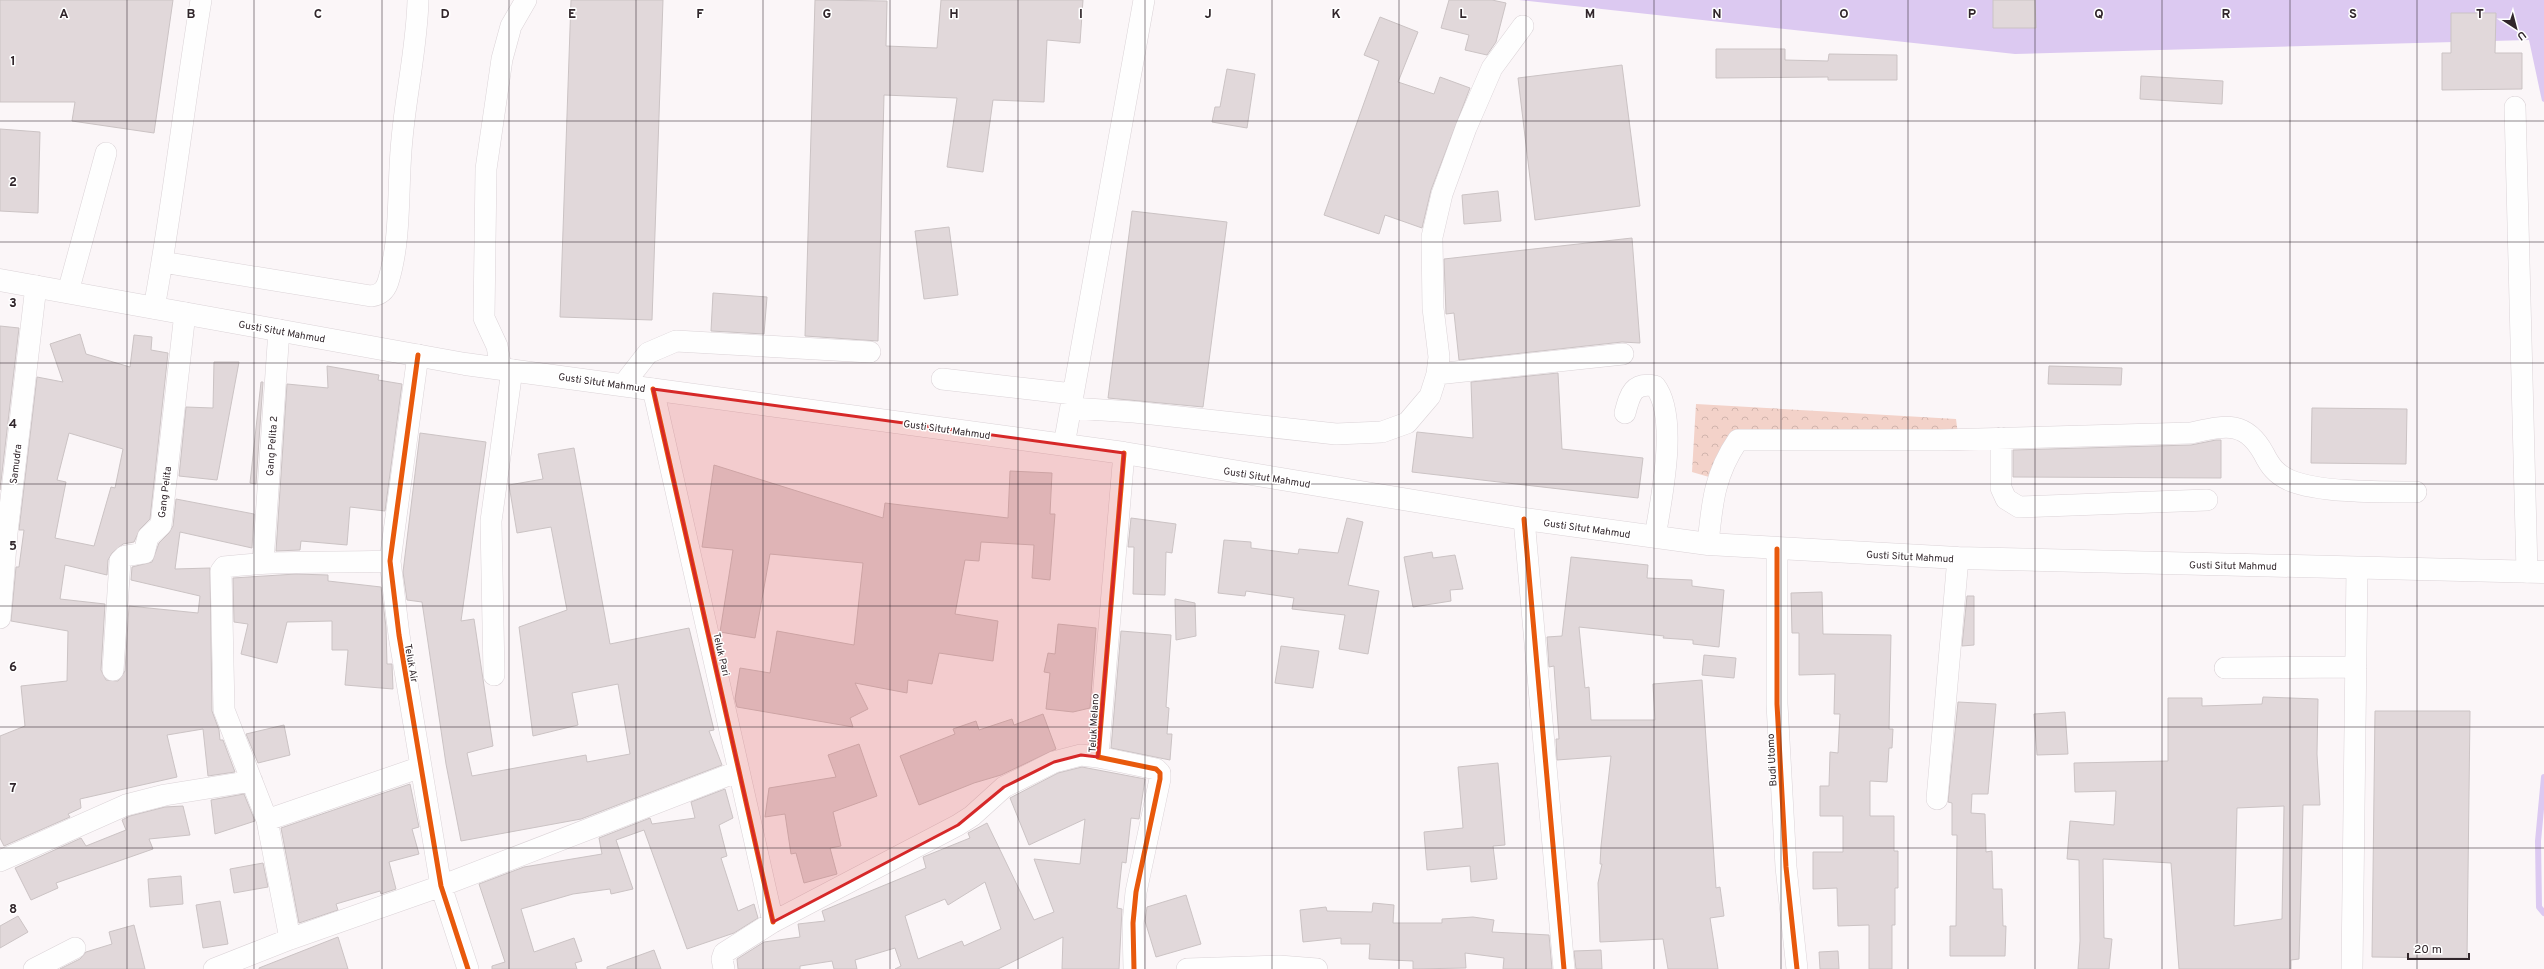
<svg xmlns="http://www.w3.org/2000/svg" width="2544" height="969" font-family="Overpass,sans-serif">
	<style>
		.park { fill: url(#park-crowns) }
		.water { fill: #dcc9f1 }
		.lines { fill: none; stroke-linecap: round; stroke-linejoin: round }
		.stream { stroke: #dcc9f1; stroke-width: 6 }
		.building { fill: #e1d8da; stroke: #cbc3c4; fill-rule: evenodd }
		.minor-casing { stroke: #dbd3d7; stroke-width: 22 }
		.highway-casing { stroke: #dbd3d7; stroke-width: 23 }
		.minor { stroke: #fefefe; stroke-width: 21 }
		.highway { stroke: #fefefe; stroke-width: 22 }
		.cycleway-casing { stroke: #fff; stroke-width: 8 }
		.cycleway { stroke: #e8590c; stroke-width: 5 }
		.marked { fill: #d62828; fill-opacity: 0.2; stroke: #d62828; stroke-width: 3; stroke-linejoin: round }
		.grid { fill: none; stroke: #31262b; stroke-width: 1; stroke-opacity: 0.55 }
		.labels { text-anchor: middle; stroke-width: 3; stroke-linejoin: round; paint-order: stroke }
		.street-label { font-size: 10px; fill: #31262b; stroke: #fff }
		.grid-label { font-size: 13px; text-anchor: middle; font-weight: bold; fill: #31262b; stroke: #fff; stroke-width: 3; stroke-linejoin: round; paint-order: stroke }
	</style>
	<defs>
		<pattern id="park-crowns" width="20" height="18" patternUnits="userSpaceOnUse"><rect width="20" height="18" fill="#f3d2c9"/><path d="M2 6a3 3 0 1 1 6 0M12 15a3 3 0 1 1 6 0" fill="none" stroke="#d1b4ad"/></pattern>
	</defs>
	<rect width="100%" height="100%" fill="#fbf6f8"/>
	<path class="park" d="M1696,404L1956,419L1958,435H1732L1709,477L1692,472Z"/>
	<path class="water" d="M1519,0H2544V102L2542,101L2529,40L2015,54Z"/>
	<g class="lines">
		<path class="stream" d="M2544,777L2538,841L2539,907L2544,913"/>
	</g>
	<path class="building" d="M0,0H173L154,133L72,121L75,102H0Z
		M571,0H663L652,320L560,317Z
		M815,0L887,1L886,46L937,48L941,0H1083L1080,43L1047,40L1044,102L993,100L983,172L947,167L957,98L884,95L878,341L805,336Z
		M1449,0H1492L1506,3L1496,42L1487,55L1465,50L1469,35L1441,28Z
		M1993,0H2035L2036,28H1993Z
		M2451,13H2496L2495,53H2522V89L2442,90V53H2451Z
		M1380,17L1418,32L1398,82L1434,94L1440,77L1470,88L1431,190L1422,228L1385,215L1379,234L1324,215L1379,61L1364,55Z
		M1716,49H1785V60L1828,61L1829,54L1897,55V80H1828V77L1716,78Z
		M1622,65L1640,206L1535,220L1518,78Z
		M1227,69L1255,74L1247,128L1212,122L1215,107H1220Z
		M2141,76L2223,81L2222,104L2140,99Z
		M0,129L40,132L38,213L0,211Z
		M1498,191L1501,221L1464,224L1462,195Z
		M1132,211L1227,222L1203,407L1108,398Z
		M949,227L958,295L924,299L915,231Z
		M1632,238L1640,343L1622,342L1459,360L1454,313L1446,314L1444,259Z
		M713,293L767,297L764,334L711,331Z
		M0,326L19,328L0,490Z
		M80,334L86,354L130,367L134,335L152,337L151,350L168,353L150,519L140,529L134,542L123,544L112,553L108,560L107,575L65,565L60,599L105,604L101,670L106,680L118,681L125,671L129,606L198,613L200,596L131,580L132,567L152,562L159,543L169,533L173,526L176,499L254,514L252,548L180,532L175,569L210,568L212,711L219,730L220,740H223L235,772L208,776L203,729L167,735L177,777L80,799L81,808L68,814L70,817L4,846L0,838V736L25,726L21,686L67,681L68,631L11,621L16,567H19L24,530H19L37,377L63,382L50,344ZM69,433L123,449L115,488L111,487L94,546L55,538L66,482L57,480Z
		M214,362H239L217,480L179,476L186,407L213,408Z
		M327,366L379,375L378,380L402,384L385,511L350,507L347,545L301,541L300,550L276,551L287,384L328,388Z
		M2049,366L2122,368L2121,385L2048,384Z
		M1558,373L1562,449L1643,458L1638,498L1412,472L1417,432L1473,438L1471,382Z
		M261,382H263L256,484L250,483Z
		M2312,408L2407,409L2406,464L2311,463Z
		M420,433L486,442L461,621L474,619L493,746L467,753L472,776L586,755L587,762L630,754L618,684L572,693L578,725L533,736L519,627L567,610L551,527L517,533L509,485L543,479L538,454L574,448L610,644L689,628L714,730L709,731L722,765L581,819L461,841L446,764L422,602L407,600L403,572Z
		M2216,440H2221V478L2013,477V450L2191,445Z
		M714,465L883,518L885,503L1008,518L1010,471L1052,473L1050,514H1055L1050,580L1032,578L1034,545L981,542L979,561L965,560L955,614L998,621L993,661L939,653L932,684L908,680L907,693L855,683L868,709L850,718L853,727L737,707L735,699L740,668L770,673L777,631L854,645L863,563L770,554L755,638L720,632L733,550L702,547Z
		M1131,518L1176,524L1172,553L1166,552L1165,595L1133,594L1134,547H1128Z
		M1347,518L1363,522L1348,585L1379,591L1368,654L1339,649L1345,615L1292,609L1294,598L1246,591L1245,596L1218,593L1224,540L1251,542V548L1298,554L1299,549L1338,553Z
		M1432,552L1433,558L1455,555L1463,589L1450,590L1451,601L1413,607L1404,557Z
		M1571,557L1648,565L1647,578L1692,580V586L1724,590L1719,647L1693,644V640L1663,638L1664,636L1579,627L1585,688L1589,687L1591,720H1655L1653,684L1702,680L1716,888L1720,887L1724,916L1710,918L1718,969H1668L1663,939L1600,942L1598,883L1602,864H1600L1601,846L1611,756L1557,760L1556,739H1559L1554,666L1549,667L1547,637L1562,636Z
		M296,574L328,575V581L381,587L386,627L387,664H392L393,689L345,685L348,650H332V621L287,622L277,663L241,654L248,624L234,622L233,578Z
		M1822,592L1823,634L1891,635L1889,729H1893L1892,748H1889L1887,782L1870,781V816H1894V851H1898V888H1895V925H1892V969H1869V925L1838,926L1837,888L1813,889V852H1843V816H1820V786H1829L1830,752L1838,753L1840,714H1834L1835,674L1799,675V633H1792L1791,593Z
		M1967,596H1974V645L1962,646Z
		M1175,599L1195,603L1196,636L1176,640Z
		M1058,624L1096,628L1090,708L1073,712L1046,709L1050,673L1044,672L1048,653L1055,654Z
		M1121,631L1171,635L1166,707L1169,708L1167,734H1172L1170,760L1111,748Z
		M1281,646L1319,651L1313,688L1275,683Z
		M1704,655L1736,658L1734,678L1702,675Z
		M2263,697L2318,699L2317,754L2320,805H2303L2299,959L2291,960V969H2179L2171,863L2103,859L2104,938L2112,939L2109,969H2078L2080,941L2079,860L2067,859L2070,821L2114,825L2116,791L2075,792L2074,763L2168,761V698H2202V706L2262,704ZM2284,806L2282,919L2234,926L2237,808Z
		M1958,702L1996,704L1988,794H1972L1971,813L1985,814L1986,852L1992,851L1993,889H2002L2003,926H2006L2005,956H1950V926H1956L1957,835H1952V803L1948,802Z
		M2375,711H2470L2467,958L2372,957Z
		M2065,712L2068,754L2037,755L2034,714Z
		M1043,714L1056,749L1001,775L974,783L919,805L900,756L955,734L953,729L976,721L979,730L1012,719L1014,725Z
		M284,725L290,755L258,763L246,734Z
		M859,744L877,796L833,812L841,846L830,848L837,874L804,883L796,853L791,854L785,814L765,817L769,788L836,777L828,755Z
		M1498,763L1505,845L1493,846L1497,879L1471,882L1470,866L1427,870L1424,832L1463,828L1458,767Z
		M1082,767L1145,779L1139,819L1131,818L1126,863L1122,862L1117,908L1122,909L1119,969H1062L1063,937L998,969H895L901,966L895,948L855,960L857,969H834L832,961L800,966V969H738L737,959L764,942L800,937L798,924L825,921L822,911L926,868L923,857L970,838L968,833L987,823L1034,920L1054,912L1034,859L1080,864L1085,819L1029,845L1010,798L1058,773ZM985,882L1001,929L964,946L962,941L918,959L905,916L945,899L948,905Z
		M410,784L419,827L412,829L419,854L389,862L396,889L381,894L380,891L336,904L338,910L299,923L281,828Z
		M725,789L733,818L719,825L727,856L721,858L738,911L754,904L758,918L734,933L687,949L644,830L616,840L633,889L611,894L610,889L573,894L521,909L534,952L574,938L582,961L575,963L577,969H492V966L505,962L479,884L524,867L602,854L599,838L650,818L652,824L695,818L691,802Z
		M244,794L255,821L215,834L211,800Z
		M183,806L190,835L149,839L153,849L56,883L58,888L31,900L15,868L81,838L86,846L126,830L122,820L130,816L165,807Z
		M263,863L268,887L234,893L230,869Z
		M181,876L183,904L150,907L148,879Z
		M1186,895L1201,944L1156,957L1145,921L1147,907Z
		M220,901L228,944L203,948L196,905Z
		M1373,903L1394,905L1393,923H1442V919L1473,917L1494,920L1492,932L1549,935L1552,969H1503L1504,958L1465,953L1466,968L1413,969V961L1369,959L1370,944H1341V938L1303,942L1300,910L1326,907L1327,911L1372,912Z
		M18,916L28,932L0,948V926Z
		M134,925L145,969H60L80,959L86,952L112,944L109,932Z
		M338,937L348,969H259V968Z
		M654,950L661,969H607V967Z
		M1601,950L1602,969H1576L1574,951Z
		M1838,951L1839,969H1820L1819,952Z"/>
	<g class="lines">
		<g class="minor-casing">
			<path id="minor" d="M2515,107L2527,572
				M162,262L371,296C380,295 385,291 388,282C402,237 397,186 402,139C406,93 417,46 418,0
				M68,292L106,153
				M154,308C173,205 184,102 201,0
				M418,355L390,561L399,635L441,886L468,969
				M501,368L497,346L484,318L486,169L502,59L511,26L526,0
				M1437,374L1623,354
				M942,379L1073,394
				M623,385L648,353L676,341L870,352
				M653,389L773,922
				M1071,408L1134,412L1336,434L1382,432L1407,423L1430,396L1437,374L1439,357L1433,308L1432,237L1442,194L1466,128L1492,68L1523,26
				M1625,413C1630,394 1633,382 1655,386C1679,417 1661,500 1655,537
				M2001,438V488L2006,499L2019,507L2207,500
				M1064,445L1144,0
				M1124,453L1098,757L1156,769L1160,773V779L1136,892L1133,923L1134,969
				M1524,519L1564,969
				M1708,544C1712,504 1714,475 1738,440H1941L2191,433C2224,426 2245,419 2264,454C2270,466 2276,474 2289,480C2319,493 2382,492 2416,492
				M1777,549V704L1786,867L1797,969
				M263,562L279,330
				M0,618L7,533L36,286
				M2225,668L2356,667
				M113,670L120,561L125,556L144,553L148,537L161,525L185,313
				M494,675L491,521L512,370
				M1937,799L1958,558
				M267,820L421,767
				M0,861L126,805L165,795L252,781
				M290,939L267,820L224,710L221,571L224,567C278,560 335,563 390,561
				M34,969L75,948
				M214,969L290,939L441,886L739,771
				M724,969L722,959L724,953L773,922L958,825L972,816L1004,787L1054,762L1081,755L1098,757
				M1187,969L1279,966L1317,969
				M2352,969L2357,568"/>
		</g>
		<g class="highway-casing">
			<path id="highway" d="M0,280L465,364L1124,453L1524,519L1708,544L1958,558L2544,572"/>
		</g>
		<use href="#minor" class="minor"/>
		<use href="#highway" class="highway"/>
		<g class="cycleway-casing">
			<path id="cycleway" d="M418,355L390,561L399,635L441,886L468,969
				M653,389L773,922
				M1124,453L1098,757L1156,769L1160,773V779L1136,892L1133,923L1134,969
				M1524,519L1564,969
				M1777,549V704L1786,867L1797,969"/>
		</g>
		<use href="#cycleway" class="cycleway"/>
	</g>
	<path class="marked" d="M653,389L1124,453L1098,757L1081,755L1054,762L1004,787L958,825L773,922Z"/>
	<path class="grid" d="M127,0V969M254,0V969M382,0V969M509,0V969M636,0V969M763,0V969M890,0V969M1018,0V969M1145,0V969M1272,0V969M1399,0V969M1526,0V969M1654,0V969M1781,0V969M1908,0V969M2035,0V969M2162,0V969M2290,0V969M2417,0V969M0,121H2544M0,242H2544M0,363H2544M0,484H2544M0,606H2544M0,727H2544M0,848H2544"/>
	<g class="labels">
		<g class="street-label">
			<text transform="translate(282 331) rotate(10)" y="4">Gusti Situt Mahmud</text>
			<text transform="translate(602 382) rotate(8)" y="4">Gusti Situt Mahmud</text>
			<text transform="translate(947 429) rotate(8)" y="4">Gusti Situt Mahmud</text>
			<text transform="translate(271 446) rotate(-86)" y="4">Gang Pelita 2</text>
			<text transform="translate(15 464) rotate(-83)" y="4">Samudra</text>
			<text transform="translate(1267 477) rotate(9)" y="4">Gusti Situt Mahmud</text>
			<text transform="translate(164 492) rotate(-83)" y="4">Gang Pelita</text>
			<text transform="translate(1587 528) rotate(8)" y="4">Gusti Situt Mahmud</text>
			<text transform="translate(1910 556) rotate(3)" y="4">Gusti Situt Mahmud</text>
			<text transform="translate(2233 565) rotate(1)" y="4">Gusti Situt Mahmud</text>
			<text transform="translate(722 654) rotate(77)" y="4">Teluk Pari</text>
			<text transform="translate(412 663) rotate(80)" y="4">Teluk Air</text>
			<text transform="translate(1093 723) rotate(-87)" y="4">Teluk Melano</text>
			<text transform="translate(1771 760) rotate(-93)" y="4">Budi Utomo</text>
		</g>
	</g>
	<g class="grid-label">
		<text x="64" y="18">A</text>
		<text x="191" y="18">B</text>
		<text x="318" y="18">C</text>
		<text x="445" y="18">D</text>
		<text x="572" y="18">E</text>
		<text x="700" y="18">F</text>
		<text x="827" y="18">G</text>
		<text x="954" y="18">H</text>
		<text x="1081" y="18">I</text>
		<text x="1208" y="18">J</text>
		<text x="1336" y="18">K</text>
		<text x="1463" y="18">L</text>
		<text x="1590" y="18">M</text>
		<text x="1717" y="18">N</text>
		<text x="1844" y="18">O</text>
		<text x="1972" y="18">P</text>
		<text x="2099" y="18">Q</text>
		<text x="2226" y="18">R</text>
		<text x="2353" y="18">S</text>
		<text x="2480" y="18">T</text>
		<text x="13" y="65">1</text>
		<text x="13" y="186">2</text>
		<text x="13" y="307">3</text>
		<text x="13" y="428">4</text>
		<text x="13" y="550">5</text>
		<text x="13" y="671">6</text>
		<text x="13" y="792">7</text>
		<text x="13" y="913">8</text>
	</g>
	<g transform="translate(2516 28) rotate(144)" stroke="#ffffff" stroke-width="3" paint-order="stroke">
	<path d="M0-3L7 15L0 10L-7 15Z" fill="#31262b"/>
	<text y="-6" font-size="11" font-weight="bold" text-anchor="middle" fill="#31262b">U</text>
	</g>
	<path d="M2408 953v6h61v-6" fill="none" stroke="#31262b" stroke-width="2"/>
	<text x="2414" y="953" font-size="12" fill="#31262b" stroke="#ffffff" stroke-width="3" paint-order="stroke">20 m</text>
</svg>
